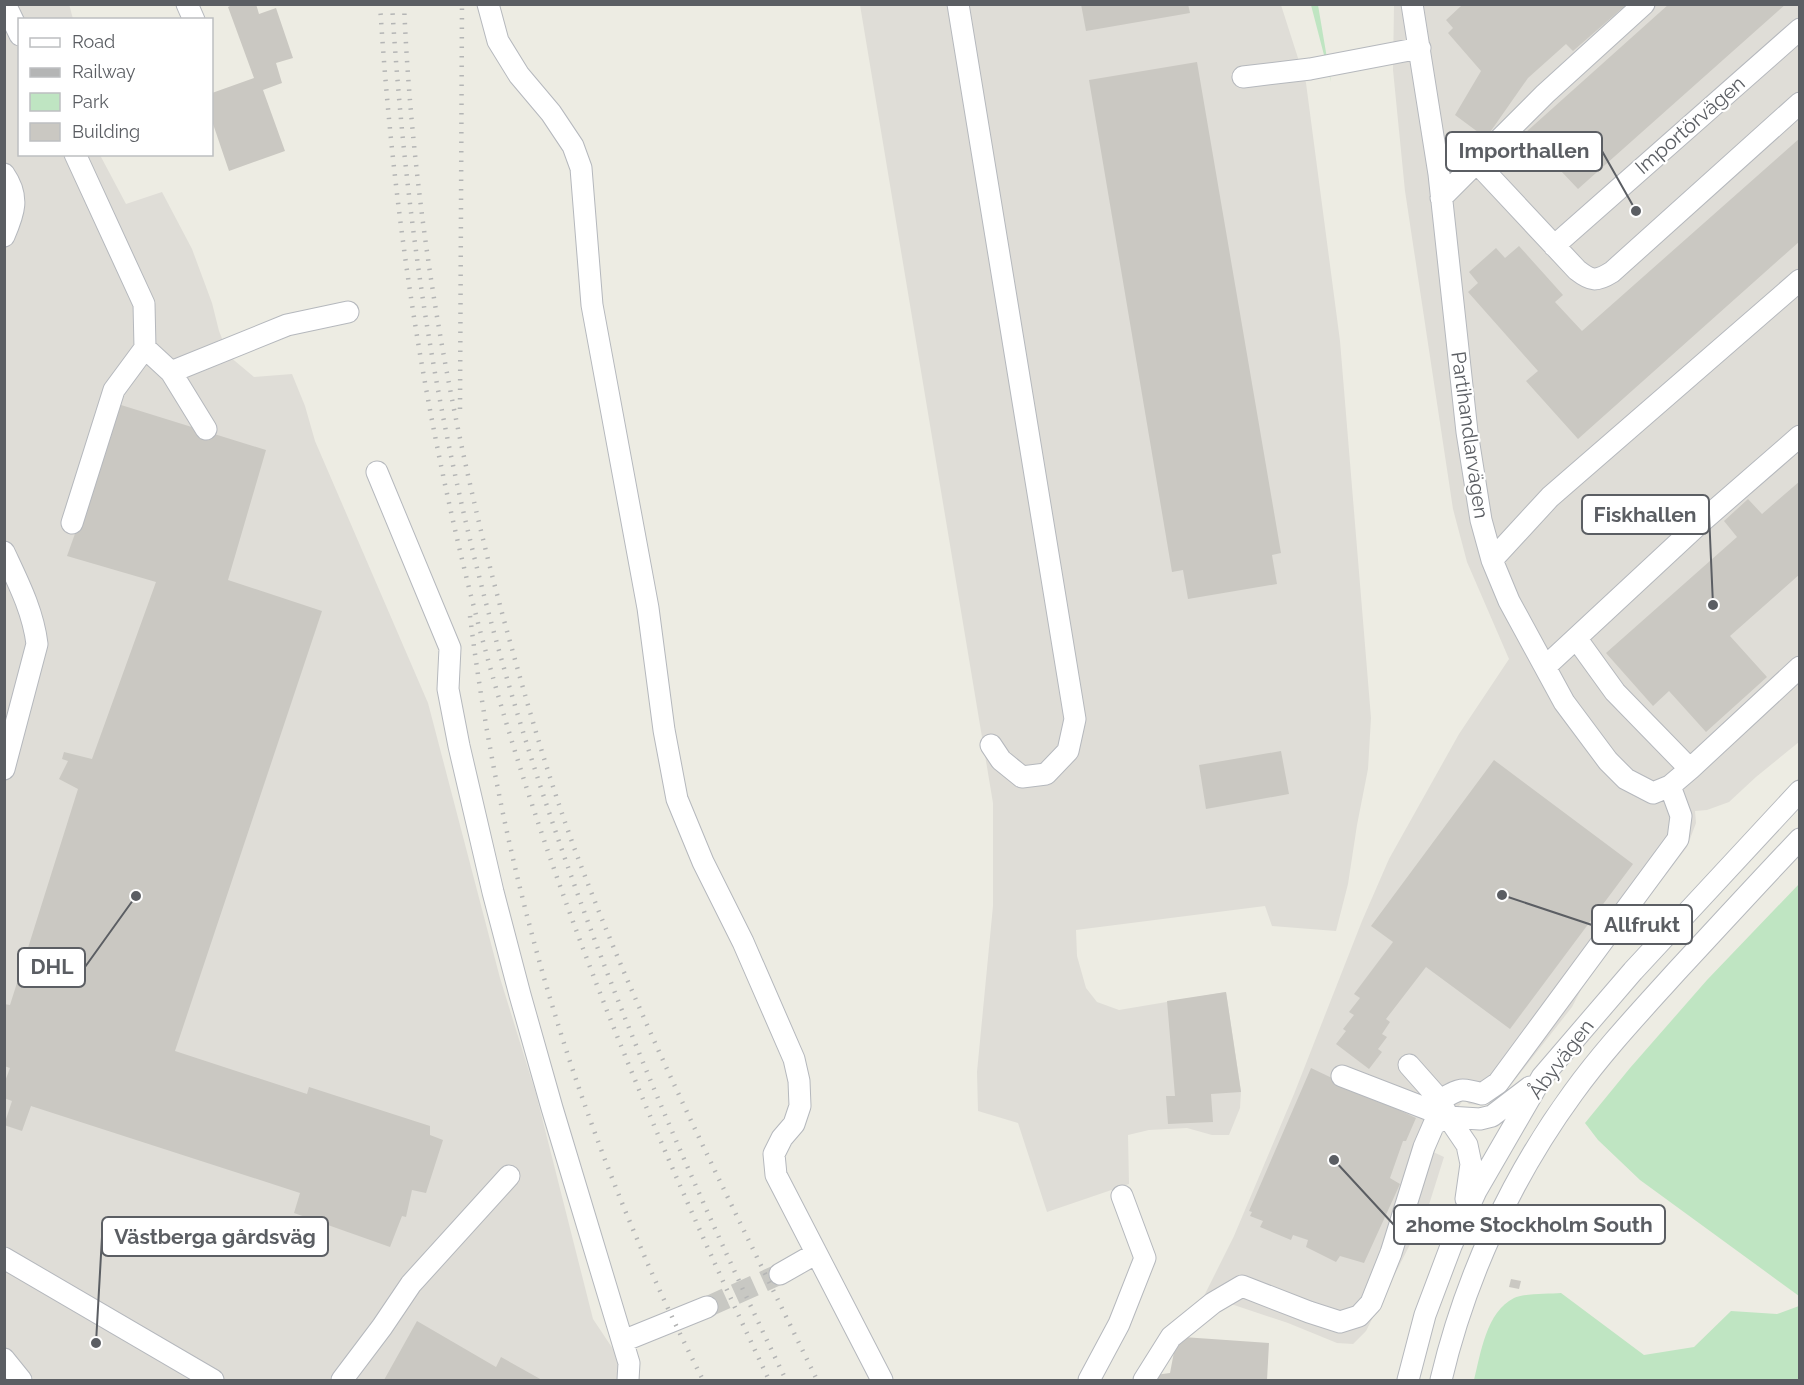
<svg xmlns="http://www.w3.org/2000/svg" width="1804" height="1385" font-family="Raleway,sans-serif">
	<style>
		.industrial { fill: #dfddd7 }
		.green { fill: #bfe5c2 }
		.building { fill: #cac8c2 }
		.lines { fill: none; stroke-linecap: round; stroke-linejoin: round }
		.minor-tunnel { stroke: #c8c8c3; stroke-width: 21; stroke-dasharray: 21 10; stroke-linecap: butt }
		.minor-casing { stroke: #b5b8bd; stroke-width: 23 }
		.minor { stroke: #fff; stroke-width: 21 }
		.rail { stroke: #b4b5b5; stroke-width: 4.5; stroke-dasharray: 1.5 8; stroke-linecap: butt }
		.labels { text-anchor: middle; stroke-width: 4.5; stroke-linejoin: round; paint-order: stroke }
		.street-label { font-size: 20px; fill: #5b5e63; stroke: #fff }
		.leader { fill: none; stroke: #5b5e63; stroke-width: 2 }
		.callout-dot { fill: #5b5e63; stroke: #fff; stroke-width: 2 }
		.callout { fill: #fff; stroke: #5b5e63; stroke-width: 2 }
		.callout-label { font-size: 21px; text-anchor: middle; font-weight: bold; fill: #5b5e63 }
	</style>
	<rect width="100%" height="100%" fill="#edece3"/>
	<path class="industrial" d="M69,4L73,19L20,20V154L100,155L126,204L162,192L192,249L212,303L219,331L229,356L254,377L292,374L305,406L315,441L428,703L500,978L536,1094L593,1319L619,1358L618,1380H5L4,5Z
		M860,5H1281L1306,83L1340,341L1371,718L1368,769L1357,825L1348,884L1336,931L1272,926L1265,906L1076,930L1077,956L1086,988L1097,1002L1119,1010L1226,992L1241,1091L1240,1108L1229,1135H1212L1187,1128L1149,1130L1128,1135L1129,1184L1047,1212L1018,1123L978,1111L977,1072L993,906V803Z
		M1394,5H1799V742L1756,777L1729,802L1707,810L1695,811L1696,823L1687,847L1585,982L1572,1007L1507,1090L1493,1102L1479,1105L1469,1104L1464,1099L1440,1132L1431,1151L1444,1157L1427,1211L1366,1331L1353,1344L1337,1343L1288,1323L1231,1304L1202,1300L1234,1236L1294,1094L1362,921L1389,859L1459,734L1509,659L1467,562L1453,509L1405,191L1393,70Z"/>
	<path class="green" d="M1311,5H1318L1331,82Z
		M1799,884V1296L1640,1180L1598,1140L1585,1123L1630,1068L1707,980Z
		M1561,1293L1644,1355L1694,1347L1731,1311L1777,1314L1799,1306V1380H1474C1481,1353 1486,1312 1514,1298C1524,1293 1549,1294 1561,1293Z"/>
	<path class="building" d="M234,4H256L259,14L276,8L293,58L276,63L282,83L263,90L285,151L229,171L212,121V93L254,78L228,7Z
		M1081,4H1188L1190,13L1086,31Z
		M1459,4H1627L1573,51L1566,44L1528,78L1486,138L1455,115L1481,71L1448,33L1453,28L1446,20L1461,6Z
		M1669,4H1786L1578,189L1525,133Z
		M1197,62L1281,553L1272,555L1277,584L1188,599L1183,570L1172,572L1089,80Z
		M1800,138V241L1578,439L1526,381L1538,371L1468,292L1478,283L1469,272L1496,248L1505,258L1519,246L1563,295L1555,302L1582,331Z
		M121,405L266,450L228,580L322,611L175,1051L307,1094L309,1087L430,1126V1135L443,1140L426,1193L412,1190L406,1217L402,1216L390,1247L294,1213L300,1193L31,1106L22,1131L4,1125L12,1101L4,1098V1084L10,1068L4,1066V1004L10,1005L78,789L59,779L68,761L62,759L64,752L92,759L156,582L67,556Z
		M1800,481V574L1730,636L1767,677L1706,732L1669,691L1653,706L1606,653L1737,537L1724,521L1748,499L1762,514Z
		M1281,751L1289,794L1206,809L1199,765Z
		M1494,760L1633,864L1510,1029L1426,967L1386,1019L1390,1022L1382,1034L1387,1037L1378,1049L1382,1052L1369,1069L1336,1044L1346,1031L1343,1029L1354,1015L1349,1012L1360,998L1354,994L1393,942L1371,926Z
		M1226,992L1241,1092L1211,1094L1213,1122L1168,1124L1166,1096H1175L1167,1001Z
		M1311,1068L1416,1118L1406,1141H1403L1390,1178L1400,1184L1364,1263L1340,1256L1336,1262L1306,1247L1308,1240L1293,1235L1291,1240L1260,1227L1263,1221L1250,1216L1252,1212L1249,1211Z
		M1511,1279L1521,1281L1519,1289L1509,1287Z
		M417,1321L496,1367L501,1357L542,1380H384Z
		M1183,1337L1269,1343L1267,1380H1152L1155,1375L1170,1373L1174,1352Z"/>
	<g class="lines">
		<path class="minor-tunnel" d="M707,1307L780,1274"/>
		<g class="minor-casing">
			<path id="minor" d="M5,4L20,35
				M187,4L194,20
				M488,4L498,41L519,75L551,113L573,146L581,168L592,305L648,608L664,730L677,799L703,862L743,942L794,1059L799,1081L800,1106L794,1124L782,1138L774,1154L776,1175L882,1380
				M958,4L1075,719L1068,751L1046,774L1022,777L1001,760L991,745
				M1412,4L1439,174L1467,432L1481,520L1492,560L1509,601L1564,702L1608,761L1626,779L1653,793L1670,786L1690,769L1800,667
				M1243,77L1310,69L1420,48
				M75,154L144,304L145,348
				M1477,163L1577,270C1591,281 1596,282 1612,272L1800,103
				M4,174C20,197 14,213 4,236
				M1441,198L1545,94L1644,4
				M1554,246L1800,29
				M145,348L171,372L287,325L348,312
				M171,372L206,429
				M377,472L450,648L448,689L459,746L493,892L520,995L552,1108L629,1363L628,1380
				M72,523L114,390L145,348
				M4,552C18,582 33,611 37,644L4,769
				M1492,560L1550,497L1800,280
				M1576,638L1615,692L1690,769
				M1545,667L1700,523L1800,436
				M1409,1065L1440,1100L1448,1117L1467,1145L1471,1164L1466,1199
				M1342,1076L1448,1117L1480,1119L1492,1116L1530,1087
				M1440,1100C1459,1089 1460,1087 1482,1094L1498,1083L1678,839L1681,816L1670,786
				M4,1258L213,1380
				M780,1274L815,1254
				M623,1341L707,1307
				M4,1359L21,1380
				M342,1380L382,1327L411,1284L509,1176
				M1089,1380L1119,1324L1145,1258L1122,1196
				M1144,1380L1171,1337L1213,1303L1242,1286L1309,1312L1340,1322L1359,1316L1371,1303L1391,1253L1424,1147L1434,1124L1448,1117
				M1408,1380L1425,1315L1451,1246L1476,1191L1542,1077L1633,971L1800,791
				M1441,1380C1465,1278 1511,1178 1573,1093C1604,1050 1640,1012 1676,972C1717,928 1758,883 1800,839"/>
		</g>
		<use href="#minor" class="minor"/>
		<path class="rail" d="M380,4C394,231 430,455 492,674C561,918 661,1152 769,1380
			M392,4C403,180 426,356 467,527C537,824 654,1107 786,1380
			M404,4C413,222 453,440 512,649C533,724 555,799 583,871C650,1046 736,1213 817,1380
			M460,409L462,4
			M470,616C503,883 581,1141 703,1380"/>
	</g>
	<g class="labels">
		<g class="street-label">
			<text transform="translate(1690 125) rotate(-41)" y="7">Importörvägen</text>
			<text transform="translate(1470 435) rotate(82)" y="7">Partihandlarvägen</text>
			<text transform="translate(1561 1059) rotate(-53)" y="7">Åbyvägen</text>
		</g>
	</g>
	<path class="leader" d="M1636 211L1602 151M1713 605L1709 514M1502 895L1592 925M136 896L85 967M1334 1160L1394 1225M96 1343L102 1237"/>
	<g class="callout-dot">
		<circle cx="1636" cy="211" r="6"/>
		<circle cx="1713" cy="605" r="6"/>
		<circle cx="1502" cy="895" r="6"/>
		<circle cx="136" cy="896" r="6"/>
		<circle cx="1334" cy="1160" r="6"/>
		<circle cx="96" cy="1343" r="6"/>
	</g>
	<g class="callout">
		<rect x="1446" y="132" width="156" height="39" rx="6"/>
		<rect x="1582" y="495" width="127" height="39" rx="6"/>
		<rect x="1592" y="905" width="100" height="39" rx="6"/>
		<rect x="18" y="948" width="67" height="39" rx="6"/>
		<rect x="1394" y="1205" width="271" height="39" rx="6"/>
		<rect x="102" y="1217" width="226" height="39" rx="6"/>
	</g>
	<g class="callout-label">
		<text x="1524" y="158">Importhallen</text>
		<text x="1645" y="522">Fiskhallen</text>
		<text x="1642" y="932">Allfrukt</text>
		<text x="52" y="974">DHL</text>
		<text x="1529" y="1232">2home Stockholm South</text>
		<text x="215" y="1244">Västberga gårdsväg</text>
	</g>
	<rect width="1804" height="1385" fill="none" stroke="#5b5e63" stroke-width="12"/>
	<rect x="18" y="18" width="195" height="138" fill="#ffffff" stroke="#bdbfc1" stroke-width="1.5"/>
	<rect x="30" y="38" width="30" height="9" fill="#ffffff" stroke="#bdbfc1" stroke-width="1.5"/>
	<text x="72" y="48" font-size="18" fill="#5b5e63">Road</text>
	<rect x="30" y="68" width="30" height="9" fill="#b4b5b5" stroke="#bdbfc1" stroke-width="1.5"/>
	<text x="72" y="78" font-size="18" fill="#5b5e63">Railway</text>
	<rect x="30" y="93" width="30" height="18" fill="#bfe5c2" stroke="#bdbfc1" stroke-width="1.5"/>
	<text x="72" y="108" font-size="18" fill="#5b5e63">Park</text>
	<rect x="30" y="123" width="30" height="18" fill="#cac8c2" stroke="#bdbfc1" stroke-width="1.5"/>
	<text x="72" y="138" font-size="18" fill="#5b5e63">Building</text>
</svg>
